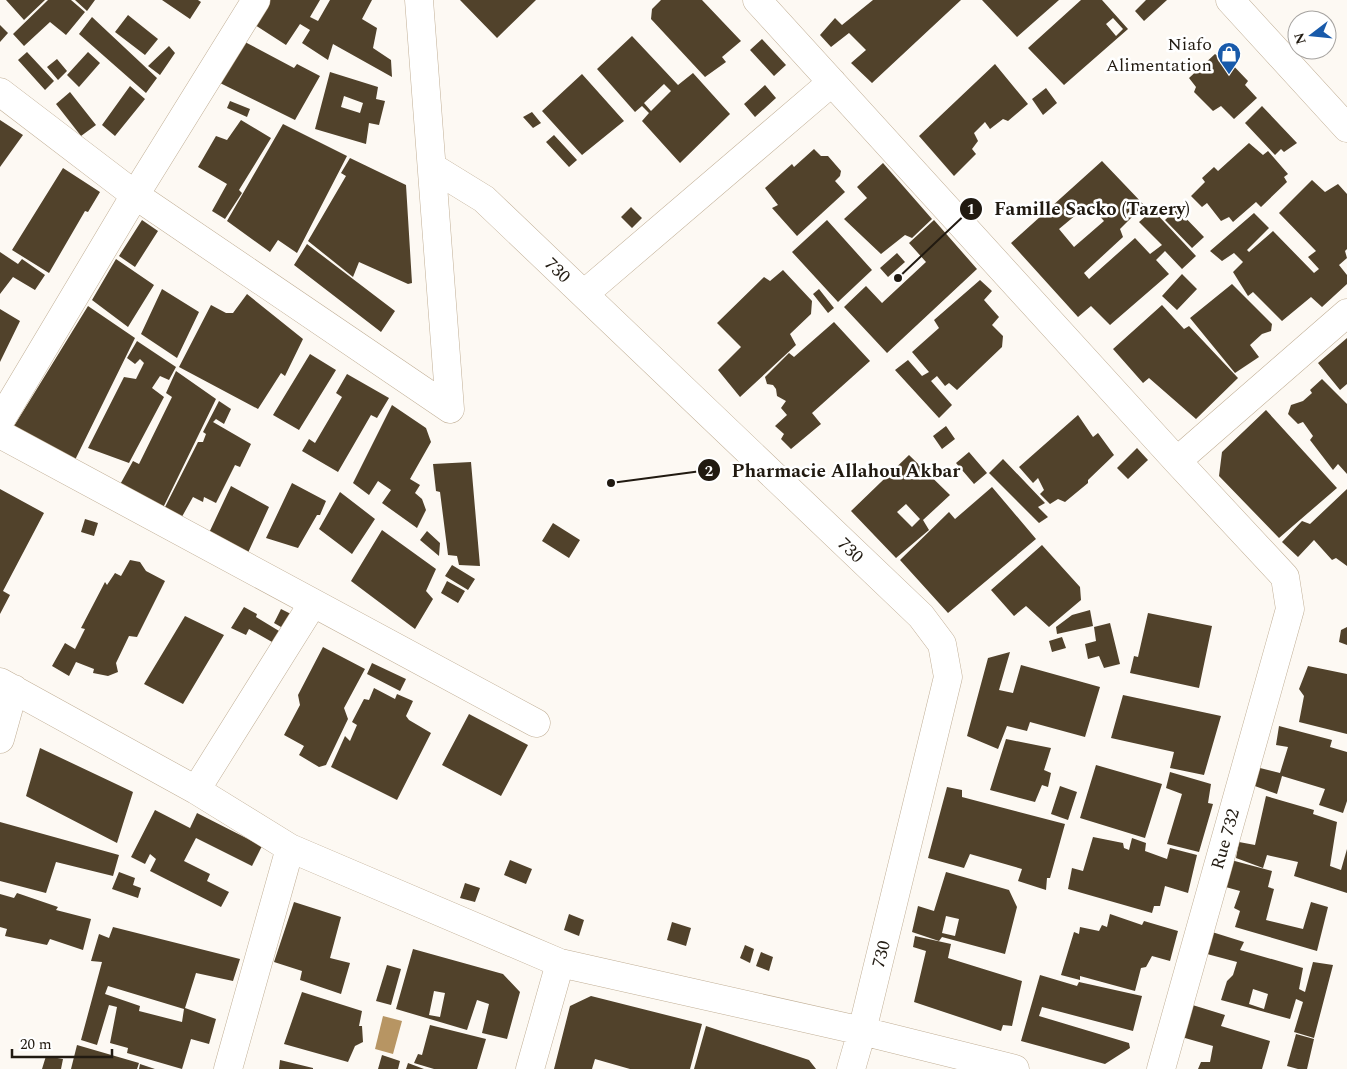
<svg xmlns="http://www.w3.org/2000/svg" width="1347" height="1069" font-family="Spectral,serif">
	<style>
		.water { fill: #b79563 }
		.building { fill: #51422b; fill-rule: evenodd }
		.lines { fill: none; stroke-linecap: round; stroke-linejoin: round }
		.minor-casing { stroke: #c1af96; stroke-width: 29 }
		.minor { stroke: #fff; stroke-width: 28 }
		.labels { text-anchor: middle; stroke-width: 5; stroke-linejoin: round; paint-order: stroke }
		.poi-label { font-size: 18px; fill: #211a11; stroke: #fff; text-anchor: end }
		.street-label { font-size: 18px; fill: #211a11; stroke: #fff }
		.leader { fill: none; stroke: #211a11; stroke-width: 2 }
		.callout-dot { fill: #211a11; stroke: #fff; stroke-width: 2 }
		.mark-label { font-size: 15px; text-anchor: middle; font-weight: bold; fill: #fff }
		.callout-label { font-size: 19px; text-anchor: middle; font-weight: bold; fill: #211a11; stroke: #fff; stroke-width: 5; stroke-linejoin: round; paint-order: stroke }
	</style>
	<rect width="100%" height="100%" fill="#fdf9f3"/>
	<path class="water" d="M383,1016L402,1021L393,1054L375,1049Z"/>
	<path class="building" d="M6,0H45L24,20Z
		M48,0H71L85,12L66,35L50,22L24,46L13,34Z
		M75,0H95L87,11Z
		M162,0H198L201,2L190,19Z
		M267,0H320L310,17L318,21L330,0H372L362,19L377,28L373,48L391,60L392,77L333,44L328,60L302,43L310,30L300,24L286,45L255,25Z
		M460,0H536L497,38Z
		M661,0H702L741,41L722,57L726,62L705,77L651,19L652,9Z
		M873,0H961L872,83L851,63L866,50L849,33L831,47L820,35L835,18L842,25Z
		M982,0H1059L1017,37Z
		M1081,0H1102L1128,29L1064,85L1028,48ZM1113,18L1123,29L1116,36L1106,24Z
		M1146,0H1167L1144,21L1135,11Z
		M128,15L158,39L145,55L115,32Z
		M92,17L157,78L146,93L79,34Z
		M0,25L8,33L0,42Z
		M632,36L678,85L693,73L730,114L680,163L642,121L649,113L642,106L635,112L597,69ZM664,84L671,91L651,111L644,103Z
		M762,39L786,65L774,76L750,50Z
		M245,42L294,68L297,64L320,76L295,120L220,83Z
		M169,46L175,53L160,75L148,66Z
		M27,52L54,81L45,90L18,60Z
		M88,52L100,63L79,87L67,75Z
		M1215,54L1224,61L1228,60L1248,81L1245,85L1257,98L1234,119L1221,106L1213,111L1194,92L1196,87L1189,78Z
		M57,59L67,71L58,80L47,67Z
		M995,64L1028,104L1008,121L1003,119L990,129L985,122L974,133L978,141L972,149L976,154L954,176L919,136Z
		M330,72L378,87L376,99L385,101L379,125L369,123L366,144L315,129ZM344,96L363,103L360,113L341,107Z
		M582,74L624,121L582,155L542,111Z
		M765,85L776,98L755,117L744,104Z
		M130,86L145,99L115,136L102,125Z
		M1046,88L1057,103L1043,115L1032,99Z
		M70,92L96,125L81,136L56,104Z
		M230,101L250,109L247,117L227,108Z
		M1262,106L1297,143L1284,152L1281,149L1275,155L1245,123Z
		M532,112L541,123L533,128L523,117Z
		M0,120L23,135L0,167Z
		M241,120L271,138L239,190L242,193L225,219L212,211L227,184L198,167L216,136L227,140Z
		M283,124L347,156L297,253L278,240L270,252L227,221Z
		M554,135L577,160L569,167L546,142Z
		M1249,143L1263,155L1268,151L1288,174L1284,177L1287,182L1261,207L1256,202L1233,222L1229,217L1221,221L1207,203L1202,207L1191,196L1205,182L1202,178L1214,167L1218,171Z
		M814,149L821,156H828L841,171L840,176L835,181L845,192L797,236L772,208L778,205L765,188L792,164L794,167Z
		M350,158L406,185L412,283L408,284L359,262L353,277L308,241L346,176L341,173Z
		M1102,161L1144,205L1120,229L1123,237L1084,273L1089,279L1135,238L1150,254L1162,245L1139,222L1153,210L1196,256L1182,269L1165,251L1156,260L1169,274L1110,325L1091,306L1078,317L1011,243ZM1089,204L1104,221L1074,247L1059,229Z
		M883,163L932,219L912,238L905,235L881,254L844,219L867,198L857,187Z
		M63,168L100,192L88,212L85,211L49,273L12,250Z
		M1312,180L1325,192L1338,184L1347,194V249L1345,251L1347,258L1339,265L1347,275V284L1322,307L1311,297L1282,321L1253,292L1248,296L1233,272L1243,262L1234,253L1222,261L1210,251L1254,213L1269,228L1247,250L1249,252L1273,231L1314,273L1319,269L1308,257L1316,251L1279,213Z
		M631,207L642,218L632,228L621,217Z
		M1177,209L1204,237L1192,248L1165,220Z
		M142,220L158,231L135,267L119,256Z
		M827,220L872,270L838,302L792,252Z
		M934,220L977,269L887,353L844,307L866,286L882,303L926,262L909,243Z
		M307,244L395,311L381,332L294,265Z
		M0,252L18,264L22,259L45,275L35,290L13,277L0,294Z
		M897,253L905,262L888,277L880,268Z
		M116,259L154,285L128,327L92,300Z
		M783,270L812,301L811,314L790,334L796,345L740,397L718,370L741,347L717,323L764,277L770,281Z
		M1182,274L1197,289L1177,310L1162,296Z
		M980,280L992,291L984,300L999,317L992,325L1003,336L1002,347L957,390L949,383L945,386L937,376L931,381L952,405L939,418L895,370L908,360L922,376L929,372L912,352L939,328L934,320Z
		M1232,284L1272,324L1271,331L1262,334L1250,345L1259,357L1235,373L1190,318Z
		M162,289L199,312L177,358L141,334Z
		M819,289L834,308L828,313L813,294Z
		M247,294L303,339L285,376L281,373L258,409L179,367L211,305L226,313H233Z
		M1162,305L1184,329L1189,326L1238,378L1196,419L1149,378L1143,383L1113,349Z
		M88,306L135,338L75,460L14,426Z
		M0,309L20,321L0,362Z
		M834,322L870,361L812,413L821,424L791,449L781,439L784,434L775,426L787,415L781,408L786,401L777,396L776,389L773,385L767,384L765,377L789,353L794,357Z
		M1347,338V384L1340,390L1318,363Z
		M137,341L176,367L169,380L160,376L152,388L164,397L129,463L88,448L124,377L136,379L144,363L140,359L135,364L127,358Z
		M310,354L336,370L299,430L273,415Z
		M176,371L216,399L161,512L117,490L133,461L139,464L172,397L166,393Z
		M347,374L389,398L377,418L371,415L338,472L302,451L309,439L315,443L342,397L336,393Z
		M1322,379L1347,404V474L1338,464L1333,470L1310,440L1313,436L1303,422L1298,424L1288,414L1291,405L1303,401L1312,393L1310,390Z
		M219,401L231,409L224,424L216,419L213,422L251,444L240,467L235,465L216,503L204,497L203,502L193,497L179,522L163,511L198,442H203L206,434L203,432Z
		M392,405L426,428L431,442L410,479L420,485L415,493L422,499L426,510L417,528L382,503L391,490L378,481L369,495L353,483Z
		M1266,410L1337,488L1279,538L1219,476L1222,452Z
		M1078,415L1093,437L1098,433L1114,455L1088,480V483L1065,502L1058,499L1050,504L1040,494L1044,490L1038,478L1033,483L1019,467Z
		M946,426L955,439L942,449L933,436Z
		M1137,448L1148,460L1128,479L1117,468Z
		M969,452L987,473L974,484L956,463Z
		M909,455L950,495L923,520L929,530L896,558L851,511ZM906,504L920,519L912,527L897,512Z
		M1003,459L1045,503L1038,507L1048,517L1039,523L989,473Z
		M471,462L480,566L459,565L457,556L448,555L440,492L436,491L433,464Z
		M292,483L326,501L320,515H317L298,548L266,538Z
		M231,486L269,507L247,555L208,535Z
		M992,487L1036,539L948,613L900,560L949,512L955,519Z
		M0,489L44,513L3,591L10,595L0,614Z
		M1347,489V566L1336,558L1332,560L1314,540L1298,557L1282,542L1302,521L1310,524Z
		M340,492L375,519L352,554L319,529Z
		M85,519L98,523L94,536L81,532Z
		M553,523L580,540L569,558L542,541Z
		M382,530L436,569L426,591L433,599L415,629L351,581Z
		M427,531L440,543L439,556L420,540Z
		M1042,545L1080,587L1081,600L1049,627L1026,606L1014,616L991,590Z
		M130,560L140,562L146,571L165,581L137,637L129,636L116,663L118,672L108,676L93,673L94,669L76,662L69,676L52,666L65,643L75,649L85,629L81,628L105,582L107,585L115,573L121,576Z
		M452,565L475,579L468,590L445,576Z
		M447,581L465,591L458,603L441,593Z
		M244,607L257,614L256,617L284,634L288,631L274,623L281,609L309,623L295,655L249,629L246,635L231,628Z
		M1090,610L1093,626L1057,634L1056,627L1072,615Z
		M1148,613L1212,626L1199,688L1130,673L1134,656L1138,657Z
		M185,616L224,635L183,704L144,684Z
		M1110,623L1120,664L1104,668L1099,656L1088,659L1085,644L1096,641L1094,627Z
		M1347,627V645L1339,642L1341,630Z
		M1062,637L1066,648L1052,652L1049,641Z
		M323,647L365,669L344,708L348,719L326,765L319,767L299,755L304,746L284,735L300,705L298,695Z
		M1010,652L999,690L1013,693L1021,665L1100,687L1085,737L1030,722L1027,731L1007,726L998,749L967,736L988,658Z
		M372,663L406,679L400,691L367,674Z
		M1308,666L1347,674V734L1299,722L1304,696L1299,689Z
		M374,688L395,699L397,694L413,701L406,716L409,720L431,733L397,800L331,767L345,736L350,741L357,725L352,722L364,699L369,700Z
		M1123,695L1221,716L1204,775L1170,768L1174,752L1111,738Z
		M469,714L528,745L501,796L442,765Z
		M1279,726L1332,740L1330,747L1347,752V801L1343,813L1319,805L1325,789L1282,776L1277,794L1252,785L1256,767L1280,773L1288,747L1276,745Z
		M1006,739L1051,748L1044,770L1051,773L1048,787L1042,785L1035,802L990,790Z
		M40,748L133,792L117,843L26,796Z
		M1096,765L1162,784L1145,838L1080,818Z
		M1170,772L1211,784L1208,803L1213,804L1199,852L1167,844L1182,794L1166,788Z
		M1060,786L1077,792L1068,820L1051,814Z
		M947,787L962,790V797L1065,824L1050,878H1047L1046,890L1018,881L1022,869L970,854L964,868L928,858Z
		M1266,796L1314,810L1313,814L1337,822L1330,866L1341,870L1347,849V893L1294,876L1298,862L1267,855L1263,868L1236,858L1239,842L1255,845Z
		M155,810L190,828L197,813L262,846L252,866L196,838L184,861L210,874L207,881L229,892L221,907L150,871L156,859L150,854L145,864L131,857Z
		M0,822L119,855L113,876L56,862L46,893L0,881Z
		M1093,837L1123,843L1124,848L1129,850L1132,838L1146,843L1145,851L1167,859L1170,848L1197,855L1188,893L1165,886L1160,906H1154L1152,913L1068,889L1072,868L1083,871Z
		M510,860L532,869L526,884L504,875Z
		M1231,860L1272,871L1268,887L1274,889L1266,920L1303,929L1311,902L1328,907L1317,951L1235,927L1240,911L1234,908L1240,891L1222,886Z
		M119,872L135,878L133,885L141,888L138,898L112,889Z
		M946,872L1009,890L1017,907L1005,954L942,937L939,941L912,932L918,906L934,911ZM946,916L959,919L955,936L942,933Z
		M465,883L480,888L475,902L460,898Z
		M17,893L58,907L56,910L91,919L83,950L50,939L47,945L5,936L7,929L0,927V894L14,898Z
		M294,902L341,917L330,958L350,963L341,994L300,980L302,971L274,962Z
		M569,914L584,920L579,936L564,930Z
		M1110,914L1142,925L1144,921L1178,931L1170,961L1152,956L1146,967L1141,968L1135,991L1080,976V980L1061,975L1074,932L1079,934L1080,927L1099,931L1102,925L1107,927Z
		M672,922L691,928L686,946L667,940Z
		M113,927L240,959L233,981L196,973L185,1008L216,1019L209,1044L191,1039L182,1069L127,1053L128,1048L110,1043L117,1007L109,1005L97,1045L81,1040L102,962L91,961L99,934L109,938ZM108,986L184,1009L182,1022L139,1011L140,1006L105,994Z
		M1212,932L1244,942L1240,950L1303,968L1299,989L1305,992L1313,962L1333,965L1314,1038L1294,1032L1303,1002L1296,999L1290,1019L1221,1000L1227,981L1233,975L1237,962L1207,954ZM1253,989L1268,994L1264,1009L1249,1004Z
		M915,936L951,944L948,958L1022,981L1012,1026L1003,1025L1001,1031L914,1002L926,951L913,947Z
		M745,945L754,949L750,963L740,958Z
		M413,949L503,974L520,992L507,1039L482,1033L489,1004L477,1000L467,1030L396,1009ZM434,991L445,993L440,1017L429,1015Z
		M761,952L773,957L769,971L756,966Z
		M387,965L401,969L391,1005L376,1001Z
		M1040,975L1077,986L1079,982L1142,996L1133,1031L1042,1007L1039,1016L1129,1043L1130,1048L1105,1064L1021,1041Z
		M302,992L362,1011L359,1026H362L363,1042L355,1046L348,1062L284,1044Z
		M591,996L702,1024L690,1069H630L595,1059L592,1069H554L570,1006Z
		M1186,1003L1225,1015L1221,1026L1270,1041L1262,1069H1198L1201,1062H1210L1213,1046L1178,1036Z
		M430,1025L486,1039L477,1069H434L414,1063L418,1054L422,1055Z
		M706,1026L809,1060L816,1069H694Z
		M1296,1034L1314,1039L1307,1069H1298L1287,1066Z
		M77,1045L139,1063L137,1069H71Z
		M382,1055L400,1061L398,1069H378Z
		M46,1056L63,1059L61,1069H42Z
		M280,1060L313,1068V1069H279Z
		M408,1063L424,1069H406Z
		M140,1064L155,1069H139Z"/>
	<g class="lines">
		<g class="minor-casing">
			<path id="minor" d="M419,0L450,409
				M757,0L1177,461L1285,577L1290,609L1161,1069
				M1230,0L1347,128
				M0,92L135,195L450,409
				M432,167L484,199L921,616L942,644L948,677L862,1031L851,1069
				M584,294L832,82
				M0,421L135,195L256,0
				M0,434L536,723
				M1177,461L1347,313
				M0,682L196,790L290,848L560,963L862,1031L1015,1069
				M0,739L14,689
				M196,790L313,603
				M228,1069L290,848
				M530,1069L560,963"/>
		</g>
		<use href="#minor" class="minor"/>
	</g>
	<defs>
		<g id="shop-pin" transform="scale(1.25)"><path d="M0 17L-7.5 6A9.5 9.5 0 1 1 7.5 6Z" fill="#185aaa" stroke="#fff"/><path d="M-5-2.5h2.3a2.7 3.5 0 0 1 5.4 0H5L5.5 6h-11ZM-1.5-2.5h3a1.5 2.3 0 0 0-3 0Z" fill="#fff"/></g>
	</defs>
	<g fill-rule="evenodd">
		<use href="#shop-pin" x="1229" y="54"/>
	</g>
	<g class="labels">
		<g class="poi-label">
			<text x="1212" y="50">Niafo<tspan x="1212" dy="21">Alimentation</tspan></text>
		</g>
		<g class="street-label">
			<text transform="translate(558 270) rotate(44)" y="6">730</text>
			<text transform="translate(851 550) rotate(44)" y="6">730</text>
			<text transform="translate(1225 839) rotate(-74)" y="6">Rue 732</text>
			<text transform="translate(881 954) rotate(-76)" y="6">730</text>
		</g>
	</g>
	<path class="leader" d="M898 278L971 209M611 483L709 470"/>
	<g class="callout-dot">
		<circle cx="898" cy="278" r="5"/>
		<circle cx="611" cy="483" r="5"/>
		<circle cx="971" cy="209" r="12"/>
		<circle cx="709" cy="470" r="12"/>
	</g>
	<g class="mark-label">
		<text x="971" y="214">1</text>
		<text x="709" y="476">2</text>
	</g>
	<g class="callout-label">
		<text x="1092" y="215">Famille Sacko (Tazery)</text>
		<text x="846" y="477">Pharmacie Allahou Akbar</text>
	</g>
	<g transform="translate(1312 35) rotate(254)"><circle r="24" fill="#ffffff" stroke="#a6a3a0"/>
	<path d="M0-4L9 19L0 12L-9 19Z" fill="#185aaa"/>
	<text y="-8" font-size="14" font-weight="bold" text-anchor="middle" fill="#211a11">N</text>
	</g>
	<path d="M12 1049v8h100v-8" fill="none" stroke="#211a11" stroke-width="2.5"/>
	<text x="20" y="1049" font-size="15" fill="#211a11" stroke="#ffffff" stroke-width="4" paint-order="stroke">20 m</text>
</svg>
